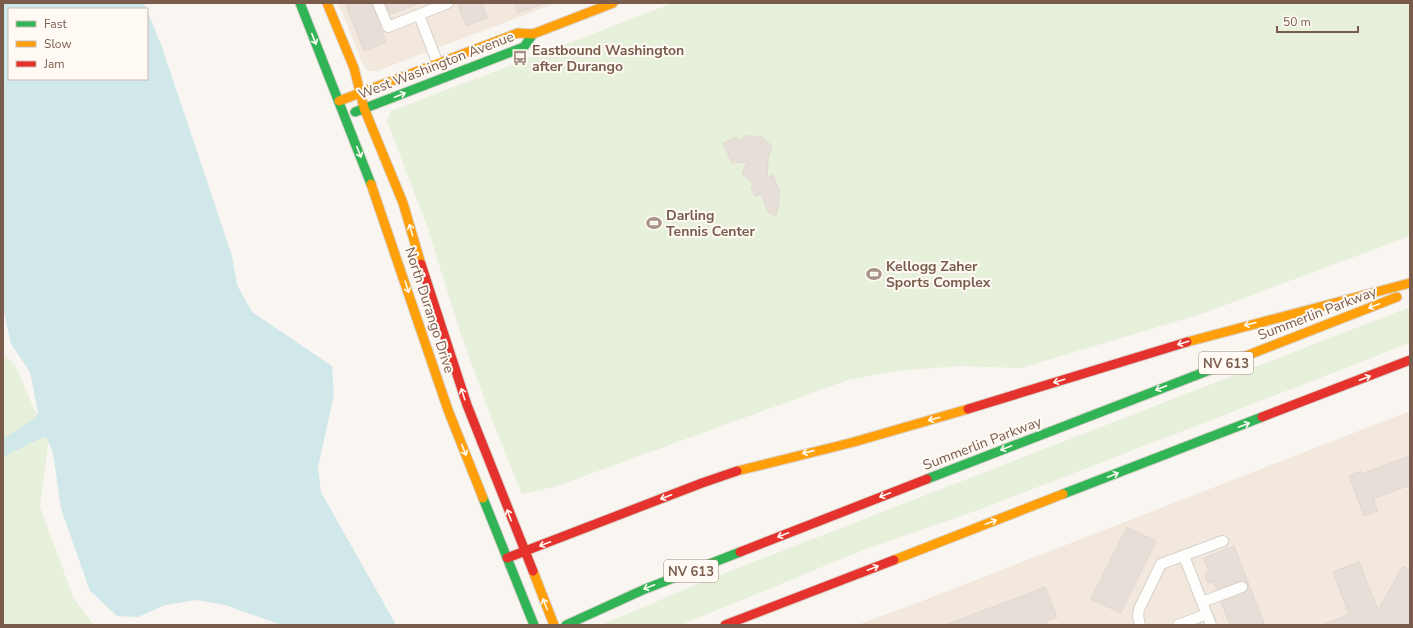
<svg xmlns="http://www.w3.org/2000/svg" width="1413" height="628" font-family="'Nunito Sans',sans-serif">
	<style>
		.residential { fill: #f2e8de }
		.green { fill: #e7f0db }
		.water { fill: #d0e8ea; fill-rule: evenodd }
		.building { fill: #e6ded7; stroke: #e2d8d2 }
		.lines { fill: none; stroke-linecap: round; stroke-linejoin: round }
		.street-casing { stroke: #d7d1cb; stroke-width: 12 }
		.fast-casing { stroke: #d9d2cb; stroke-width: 11 }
		.slow-casing { stroke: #d9d2cb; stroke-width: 11 }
		.jam-casing { stroke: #d9d2cb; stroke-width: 11 }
		.street { stroke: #fefefd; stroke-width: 10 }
		.fast { stroke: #30b455; stroke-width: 9 }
		.slow { stroke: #ff9f0a; stroke-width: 9 }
		.jam { stroke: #e5322d; stroke-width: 9 }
		.oneway { stroke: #fffaf3 }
		.labels { text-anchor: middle; stroke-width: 4; stroke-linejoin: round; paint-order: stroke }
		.shield { fill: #fffaf3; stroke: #a28b7f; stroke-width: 1 }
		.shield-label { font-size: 13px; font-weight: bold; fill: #7a5c4d }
		.poi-label { font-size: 14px; font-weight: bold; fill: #7a5c4d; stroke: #fffaf3; text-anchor: start }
		.street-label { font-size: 14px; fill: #7a5c4d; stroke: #fffaf3 }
	</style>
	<rect width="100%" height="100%" fill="#f9f5f0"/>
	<path class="residential" d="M338,3H556L377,71H369L364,67Z
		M1410,411V625H857L909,606Z"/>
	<path class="green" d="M673,3H1410V236L1204,313L1021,368L959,366L895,371L848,380L554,487L522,494L493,422L461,335L427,226L387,121L391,111Z
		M1410,307V343L981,509L866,549L681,625H601L707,580Z
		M3,354L15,364L46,437L48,445L40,507L74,599L94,625H3Z"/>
	<path class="water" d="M3,3H144L162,47L232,256L237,285L252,312L332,366L334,395L318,467L321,492L396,625H281L225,605L196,600L165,605L138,617L117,616L90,591L61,509L53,452L46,437H43L3,457V439L35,418L38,412L30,372L11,344L3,307ZM9,9H147V79H9Z"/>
	<path class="building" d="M345,3H372L386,42L364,51Z
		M385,3H417V4L390,14Z
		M457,3H482L487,18L466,26Z
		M515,3H542V4L518,13Z
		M749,135L755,138L757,136H761L772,146L768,159L767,178L773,175L779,190V204L776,216L768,212L761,194L755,196L751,187L754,183L742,174L747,162L732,163L723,143L736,137L738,141Z
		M1410,456V485L1373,499L1378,511L1364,516L1349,476L1361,471L1362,474Z
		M1127,527L1156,541L1121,613L1091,599Z
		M1234,546L1264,623L1258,625H1230L1221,602L1247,591L1248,588L1246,582L1240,581L1217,590L1213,581L1208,583L1205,574L1209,572L1204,558Z
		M1359,562L1378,610L1403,566L1410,570V625H1323L1349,614L1333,572Z
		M1045,587L1057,617L1046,621L1047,625H945Z"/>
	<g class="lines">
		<g class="street-casing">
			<path id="street" d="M378,3L388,27L448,3
				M419,15L438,64
				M1184,556L1211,625
				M1202,602L1242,587
				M1140,625L1138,616L1139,609L1161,564L1223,541
				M1178,625L1207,614"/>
		</g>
		<g class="fast-casing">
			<path id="fast" d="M300,3L371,184
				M355,112L524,47L533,34
				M927,479L1215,368
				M1063,494L1262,417
				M483,498L534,625
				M566,625L645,589L740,552"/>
		</g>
		<g class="slow-casing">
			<path id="slow" d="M327,3L354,68L364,108L403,203L421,264
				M339,101L518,33L533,34L613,3
				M371,184L448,410L483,498
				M1187,342L1410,283
				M1215,368L1397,297
				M737,471L854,442L968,409
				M894,560L1063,494
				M533,571L554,625"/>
		</g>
		<g class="jam-casing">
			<path id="jam" d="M421,264L467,405L533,571
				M968,409L1187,342
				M1262,417L1410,360
				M740,552L927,479
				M507,558L702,483L737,471
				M725,625L894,560"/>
		</g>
		<use href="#street" class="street"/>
		<use href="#fast" class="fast"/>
		<use href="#slow" class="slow"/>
		<use href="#jam" class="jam"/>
	</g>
	<defs><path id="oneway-shaft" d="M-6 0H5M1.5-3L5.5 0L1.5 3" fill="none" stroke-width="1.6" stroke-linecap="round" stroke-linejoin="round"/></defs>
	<g class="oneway">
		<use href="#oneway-shaft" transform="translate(314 39) rotate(68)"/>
		<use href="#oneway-shaft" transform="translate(400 95) rotate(-21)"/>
		<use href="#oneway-shaft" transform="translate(359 152) rotate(68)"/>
		<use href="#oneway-shaft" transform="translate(411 230) rotate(-107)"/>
		<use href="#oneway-shaft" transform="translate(407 287) rotate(72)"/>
		<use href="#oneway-shaft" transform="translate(1374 306) rotate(159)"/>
		<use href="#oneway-shaft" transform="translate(1250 324) rotate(166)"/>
		<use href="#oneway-shaft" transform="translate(1183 343) rotate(163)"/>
		<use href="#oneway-shaft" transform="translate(1365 378) rotate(-21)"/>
		<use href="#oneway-shaft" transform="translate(1059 381) rotate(163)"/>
		<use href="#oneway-shaft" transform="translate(1161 388) rotate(159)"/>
		<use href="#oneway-shaft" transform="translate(463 394) rotate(-108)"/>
		<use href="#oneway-shaft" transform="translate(934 419) rotate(164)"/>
		<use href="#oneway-shaft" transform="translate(1244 425) rotate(-21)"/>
		<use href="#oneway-shaft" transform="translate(1006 448) rotate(159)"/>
		<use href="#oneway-shaft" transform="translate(464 450) rotate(68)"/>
		<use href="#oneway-shaft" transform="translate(808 452) rotate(167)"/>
		<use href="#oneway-shaft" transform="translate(1113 475) rotate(-21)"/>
		<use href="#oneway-shaft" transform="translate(885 495) rotate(159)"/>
		<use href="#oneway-shaft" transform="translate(666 497) rotate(159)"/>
		<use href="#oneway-shaft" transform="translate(509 515) rotate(-111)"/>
		<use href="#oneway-shaft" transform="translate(991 522) rotate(-21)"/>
		<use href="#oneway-shaft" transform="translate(783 535) rotate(159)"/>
		<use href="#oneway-shaft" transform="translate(545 544) rotate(159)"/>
		<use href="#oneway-shaft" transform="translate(873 568) rotate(-21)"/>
		<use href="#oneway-shaft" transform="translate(649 587) rotate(158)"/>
		<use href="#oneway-shaft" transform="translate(545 604) rotate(-112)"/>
	</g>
	<defs>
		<g id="bus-bare" transform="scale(1.2)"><path d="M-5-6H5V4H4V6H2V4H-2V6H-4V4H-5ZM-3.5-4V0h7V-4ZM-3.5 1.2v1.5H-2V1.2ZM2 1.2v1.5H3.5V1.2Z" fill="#a69286" stroke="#fffaf3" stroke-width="2.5" paint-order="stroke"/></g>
		<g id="stadium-bare" transform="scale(1.2)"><path d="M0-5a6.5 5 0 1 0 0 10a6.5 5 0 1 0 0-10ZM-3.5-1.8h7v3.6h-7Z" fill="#a69286" stroke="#fffaf3" stroke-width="2.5" paint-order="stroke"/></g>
	</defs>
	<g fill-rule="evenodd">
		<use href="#bus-bare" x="520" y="58"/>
		<use href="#stadium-bare" x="654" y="223"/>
		<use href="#stadium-bare" x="874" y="274"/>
	</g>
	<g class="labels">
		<g class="shield">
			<rect x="1199" y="352" width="54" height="22" rx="3"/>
			<rect x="664" y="560" width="54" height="22" rx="3"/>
		</g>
		<g class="shield-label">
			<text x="1226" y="368">NV 613</text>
			<text x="691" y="576">NV 613</text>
		</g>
		<g class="poi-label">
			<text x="532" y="55">Eastbound Washington<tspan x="532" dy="16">after Durango</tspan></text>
			<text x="666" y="220">Darling<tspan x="666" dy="16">Tennis Center</tspan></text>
			<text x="886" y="271">Kellogg Zaher<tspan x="886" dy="16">Sports Complex</tspan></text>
		</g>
		<g class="street-label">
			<text transform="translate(436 65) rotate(-21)" y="5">West Washington Avenue</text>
			<text transform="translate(430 310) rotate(72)" y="5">North Durango Drive</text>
			<text transform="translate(1317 313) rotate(-21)" y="5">Summerlin Parkway</text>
			<text transform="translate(982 443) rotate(-21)" y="5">Summerlin Parkway</text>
		</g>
	</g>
	<rect width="1413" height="628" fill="none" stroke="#7a5c4d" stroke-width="8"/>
	<rect x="8" y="8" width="140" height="72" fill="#fffaf3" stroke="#cabbb1"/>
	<rect x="16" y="21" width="20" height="6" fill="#30b455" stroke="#cabbb1"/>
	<text x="44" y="28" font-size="12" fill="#7a5c4d">Fast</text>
	<rect x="16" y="41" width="20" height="6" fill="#ff9f0a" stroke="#cabbb1"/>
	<text x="44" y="48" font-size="12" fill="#7a5c4d">Slow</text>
	<rect x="16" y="61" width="20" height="6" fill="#e5322d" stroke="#cabbb1"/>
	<text x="44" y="68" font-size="12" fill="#7a5c4d">Jam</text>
	<path d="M1277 26v6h81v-6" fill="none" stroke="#7a5c4d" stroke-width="2"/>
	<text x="1283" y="26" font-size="12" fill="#7a5c4d" stroke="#fffaf3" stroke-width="3" paint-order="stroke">50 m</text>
</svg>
